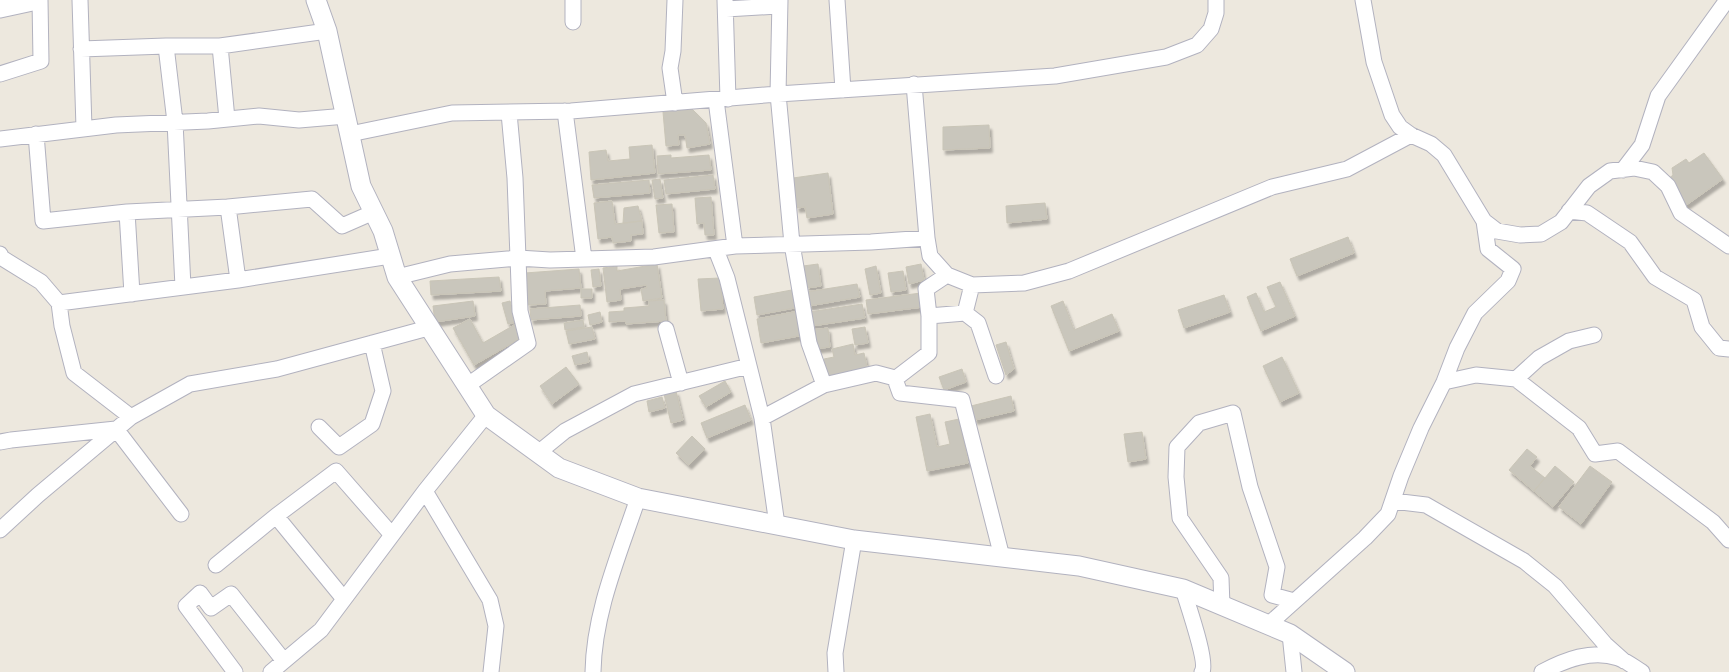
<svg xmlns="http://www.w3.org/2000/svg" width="1729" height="672" font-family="'Asap Condensed',sans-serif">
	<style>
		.building { fill: #c9c6bc; stroke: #c9c5b7; filter: url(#shadow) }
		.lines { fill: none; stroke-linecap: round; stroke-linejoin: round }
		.minor-casing { stroke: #b2b2bf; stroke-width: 17 }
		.tertiary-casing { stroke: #b2b2bf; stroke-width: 21 }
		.minor { stroke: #fff; stroke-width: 15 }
		.tertiary { stroke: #fff; stroke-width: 19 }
	</style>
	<defs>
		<filter id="shadow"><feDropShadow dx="2.5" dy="4.5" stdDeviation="1" flood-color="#0004"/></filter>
	</defs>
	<rect width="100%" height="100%" fill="#ede8de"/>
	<path class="building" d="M692,109L706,123L710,144L687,148L685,135H678L679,145L666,146L663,112Z
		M989,125L990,148L943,150V127Z
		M652,145L655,173L591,180L589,152L606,150L608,161L630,159L629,147Z
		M1704,153L1723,179L1685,206L1667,180L1673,175L1672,168L1686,159L1689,163Z
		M671,155V158L709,155L711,170L658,174L657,156Z
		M828,173L833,214L807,218L805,207L797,208L793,178Z
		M713,175L715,189L666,194L664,180Z
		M660,179L663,198L655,199L652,180Z
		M649,180L650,193L594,198L592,185Z
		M711,197L714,235H705L704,223L697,224L695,198Z
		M612,201L615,224L642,221L643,234L631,235V241L613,243L612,237L598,239L594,203Z
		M1045,203L1047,219L1007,223L1006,206Z
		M672,204L674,232L659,233L656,205Z
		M638,206L642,221L623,223L624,208Z
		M1348,237L1354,253L1297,276L1290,259Z
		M657,264L662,298L643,301L641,289L647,288L646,285L620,289L621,300L607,302L603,268L617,266V271Z
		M818,264L821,286L807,288L803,266Z
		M921,264L924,280L909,284L906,267Z
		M876,266L881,293L870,295L865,269Z
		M579,269L581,288L545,291L546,304L528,305L525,273Z
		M599,269L601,286L593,287L591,270Z
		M903,271L906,290L891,292L888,273Z
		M499,277L501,291L431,295L430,281Z
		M720,278L723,309L701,311L698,279Z
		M1280,282L1295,316L1261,331L1247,297L1256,293L1264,312L1276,307L1267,287Z
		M857,284L860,297L809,306L806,292Z
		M581,289H592V298H581Z
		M797,289L800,307L757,315L754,297Z
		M921,293L923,307L868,314L866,300Z
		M1224,295L1230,312L1184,328L1178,310Z
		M664,300L666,321L626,324L625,321L609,322V312L624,311V308L649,306V301Z
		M473,301L475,316L435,322L433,306Z
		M510,301L516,322L508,324L502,303Z
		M1063,301L1074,330L1112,314L1119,331L1069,351L1051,306Z
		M862,304L865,318L812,326L809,312Z
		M580,305L581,316L531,320L530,309Z
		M799,311L804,335L761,343L757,319Z
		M600,312L602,322L590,325L588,315Z
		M470,319L483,343L516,324L523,337L474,365L453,328Z
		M583,320L584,327L565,330L564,323Z
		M592,327L595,339L569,344L566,331Z
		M865,327L868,343L855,345L852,329Z
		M828,328L830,347L814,349L811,330Z
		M1006,342L1014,369L1006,375L996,345Z
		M853,344L855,355L864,353L868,372L829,379L824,359L834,357L832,349Z
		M587,352L589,362L575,365L572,356Z
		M1282,357L1299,393L1280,402L1263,366Z
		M566,367L579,384L552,404L540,386Z
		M962,369L966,382L944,390L939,377Z
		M725,381L731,392L706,407L699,396Z
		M676,391L683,420L671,423L664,394Z
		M1011,396L1014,411L975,420L971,406Z
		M662,397L665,408L649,412L647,401Z
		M745,405L751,420L707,438L701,423Z
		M930,414L937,447L950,444L945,422L959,419L968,463L927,471L916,417Z
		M1142,432L1146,459L1128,462L1124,434Z
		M692,436L705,449L689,465L676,453Z
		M1527,449L1537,457L1530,466L1545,478L1534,491L1509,470Z
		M1555,466L1574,482L1553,507L1534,491Z
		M1590,466L1612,482L1581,524L1559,507Z"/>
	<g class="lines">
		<g class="minor-casing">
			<path id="minor" d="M80,0L84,128
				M725,0L728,99
				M780,0L778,94L792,244L809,343L824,385
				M837,0L843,90
				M726,9L778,6
				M573,22V0
				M166,46H220L227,119
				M220,46L327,31
				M81,49L166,46L175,122L183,287
				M0,74L41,61L40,0
				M914,84L927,238L930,256L947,275L972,285L1024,283L1069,271L1272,187L1347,169L1411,135
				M716,100L735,246
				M675,103L670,68L673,51L675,0
				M565,111L584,259
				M36,134L43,221L127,212L132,294
				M350,134L452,113L571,111L778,94L1055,76L1166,57L1197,45L1211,29L1216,13V0
				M0,139L116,125L208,121L259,116L299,120L346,116
				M1623,170L1642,145L1658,96L1727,0
				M228,207L238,280
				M1569,211L1587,213L1630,242L1655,277L1694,300L1702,327L1719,348L1729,349
				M127,212L228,207L312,199L342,226L374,212
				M1484,221L1497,231L1520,235L1541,234L1561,222L1589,186L1610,171L1634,168L1653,172L1668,186L1681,213L1729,246
				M716,250L727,278L762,418
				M0,254L2,258L41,282L59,303L62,326L74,373L131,417
				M947,275L926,289L929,316L965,313
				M397,277L450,264L518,258L550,260L654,257L735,246L871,242L927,238
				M972,285L965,313L978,323L996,376
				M59,303L238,280L390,256
				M929,316V353L895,379L900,393L962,400L1002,557
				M666,329L681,383
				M1516,379L1579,428L1595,454L1618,451L1713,522L1729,540
				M1444,382L1476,375L1516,379L1539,358L1569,341L1594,335
				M468,385L528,343L520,311L515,178L509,113
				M319,427L339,447L372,424L383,391L372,343
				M0,442L11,440L116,429L181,514
				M538,453L565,431L634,394L749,366
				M425,491L490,600L496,626L491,672
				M1393,501L1426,505L1524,561L1555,586L1605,644L1624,661
				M777,525L762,418L824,385L876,373L895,378
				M0,530L38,495L131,417L190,384L277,369L428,328
				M216,565L276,516
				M1183,589C1187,603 1208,662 1202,672
				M344,599L276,516L336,471L392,535
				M1222,606L1221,578L1180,518L1176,477L1177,447L1199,423L1233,413L1250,487L1277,567L1272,595L1294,601
				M1268,625L1365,538L1388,514L1401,476L1421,428L1444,382L1457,348L1475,313L1508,281L1513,269L1488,249L1484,221L1444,155L1431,144L1411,135L1400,127L1392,115L1374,62L1363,0
				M1290,634L1294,672
				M235,672L186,606L200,593L211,608L231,594L284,661
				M271,672L321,630L425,491L486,415
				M593,672C594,612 619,555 638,498
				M836,672L835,653L854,540
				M1542,672C1565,660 1592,649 1618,658C1627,661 1635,668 1642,672"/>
		</g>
		<g class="tertiary-casing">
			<path id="tertiary" d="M316,0L327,31L361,186L383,231L397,277L486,415L559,468L638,498L854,540L1079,566L1183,589L1290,634L1345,672
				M0,8L37,0"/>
		</g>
		<use href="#minor" class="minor"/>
		<use href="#tertiary" class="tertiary"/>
	</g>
</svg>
